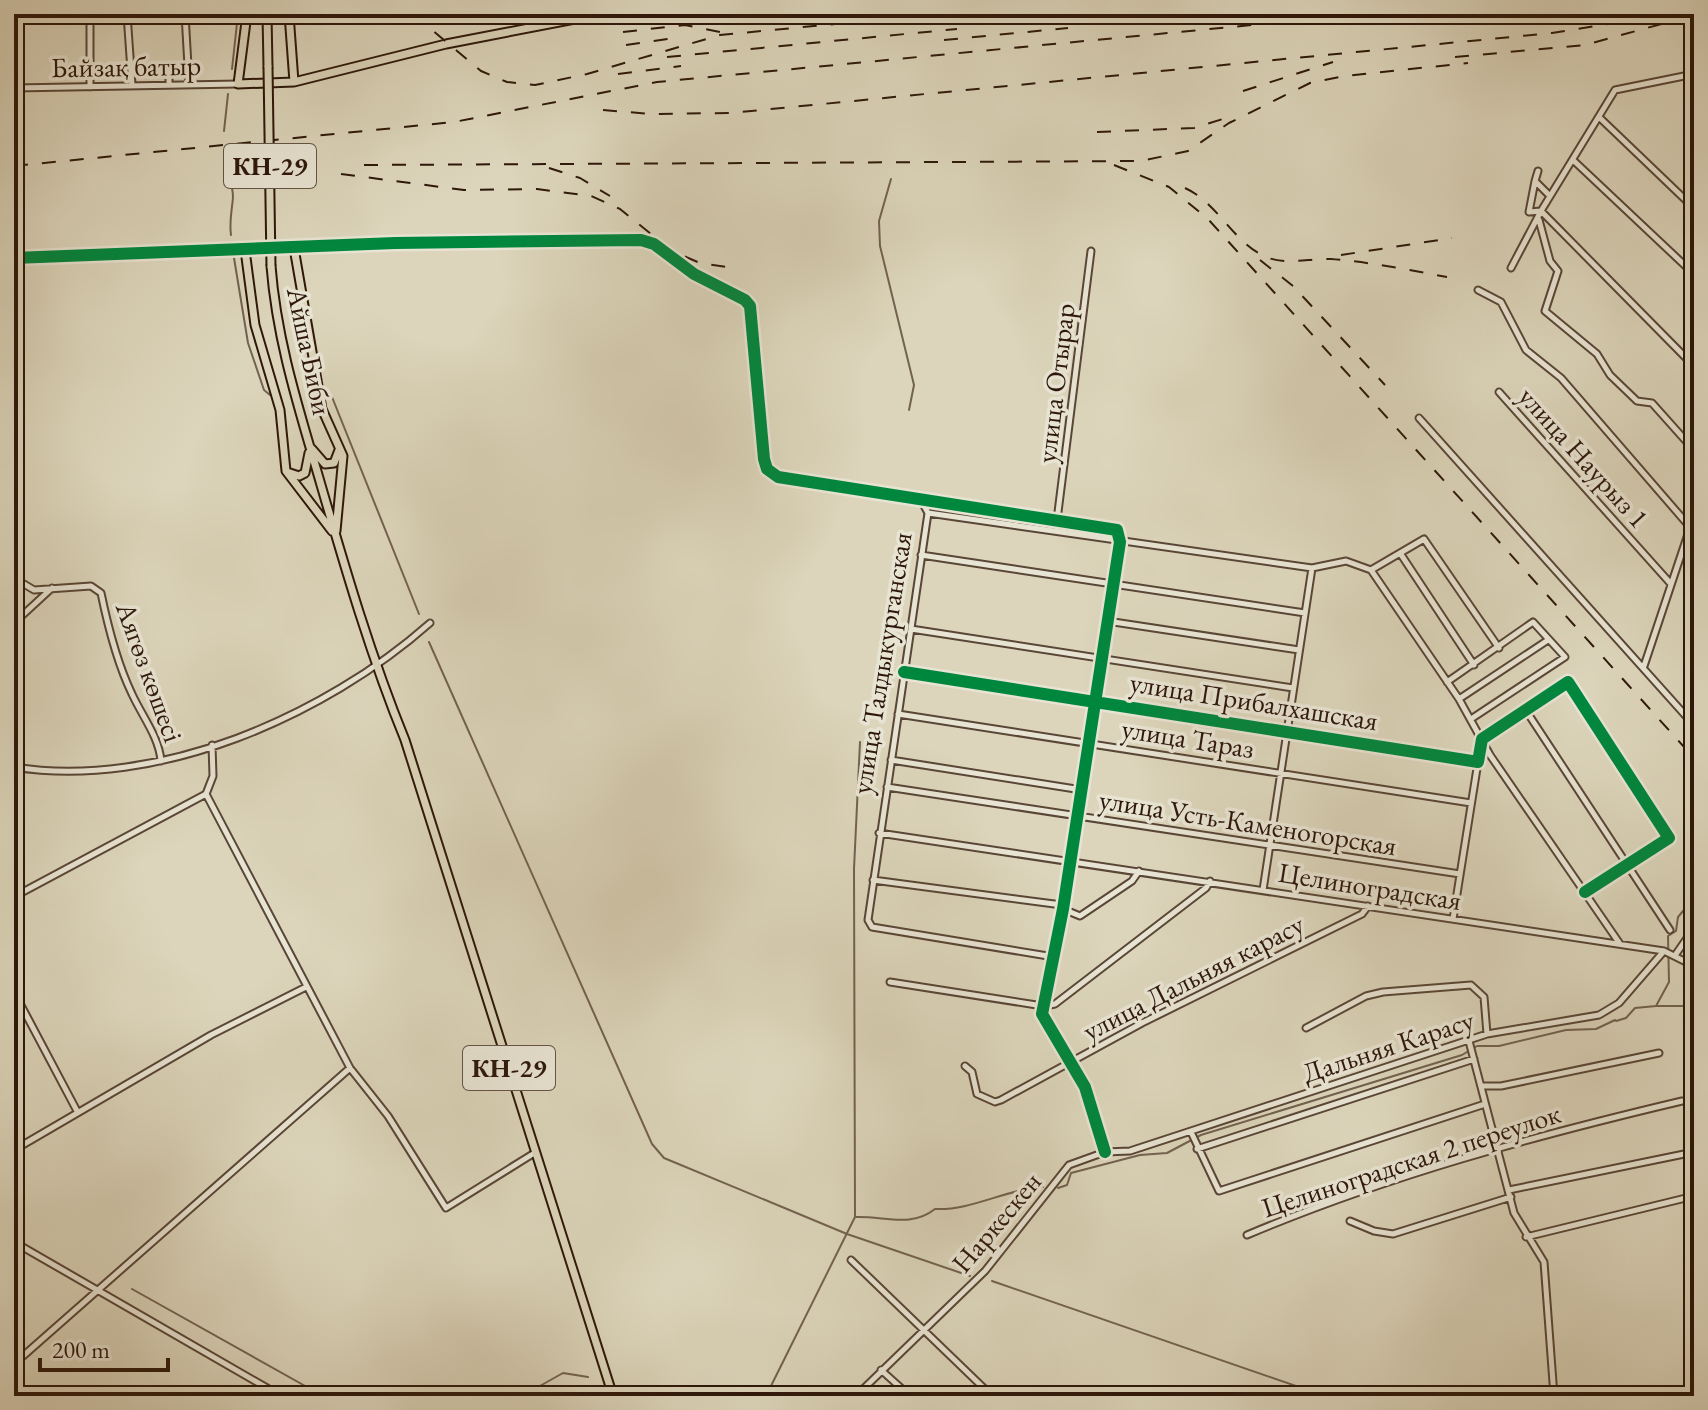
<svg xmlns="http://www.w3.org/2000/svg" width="1708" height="1410" font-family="'EB Garamond',serif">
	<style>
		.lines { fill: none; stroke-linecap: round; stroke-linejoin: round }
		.stream { stroke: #726250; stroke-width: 2 }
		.minor-casing { stroke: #594636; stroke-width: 9 }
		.major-casing { stroke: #2d170a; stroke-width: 11 }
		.minor { stroke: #e8e4d3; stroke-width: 5 }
		.major { stroke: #dcd5bb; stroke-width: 7 }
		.rail { stroke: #2d170a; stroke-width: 2; stroke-dasharray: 14 14; stroke-linecap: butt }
		.major-bridge-casing { stroke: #2d170a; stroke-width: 11; stroke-linecap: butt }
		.major-bridge { stroke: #dcd5bb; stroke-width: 7 }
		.cycleway-casing { stroke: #e8e4d3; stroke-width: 17 }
		.cycleway { stroke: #00873e; stroke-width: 12 }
		.labels { text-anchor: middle; stroke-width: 7; stroke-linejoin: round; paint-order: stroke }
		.shield { fill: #e8e4d3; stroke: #655446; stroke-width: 2 }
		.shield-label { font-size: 26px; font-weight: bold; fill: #2d170a }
		.street-label { font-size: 28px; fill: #2d170a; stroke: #e8e4d3 }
	</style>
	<rect width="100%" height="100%" fill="#dcd5bb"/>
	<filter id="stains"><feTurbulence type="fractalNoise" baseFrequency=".0025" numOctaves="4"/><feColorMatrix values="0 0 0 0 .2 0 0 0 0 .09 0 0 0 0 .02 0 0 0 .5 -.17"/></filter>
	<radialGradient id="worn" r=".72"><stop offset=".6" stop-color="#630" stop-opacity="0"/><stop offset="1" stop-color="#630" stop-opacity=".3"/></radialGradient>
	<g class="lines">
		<path class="stream" d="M232,69L238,14
			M224,131L228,94
			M226,152C225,169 233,183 233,197C232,211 229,220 231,235
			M891,179L879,221L880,246L914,385L909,410
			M234,258L248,343L264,390L270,395
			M325,398L332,397L419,614
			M429,642L652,1144L664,1158L847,1234L970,1276
			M1694,773L1688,779L1694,785
			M1657,1006H1684L1694,1002
			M1616,1021L1626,1018L1635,1008L1656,1006L1669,982L1668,936L1676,931L1678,917L1694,898
			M1058,1188L1067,1185L1071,1173L1140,1155L1167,1153L1201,1135L1462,1055L1477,1046H1499L1566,1030L1596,1029L1615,1020
			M856,1217C885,1216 911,1228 935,1209C971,1211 1006,1189 1043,1187
			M992,1281L1325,1396
			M132,1289L323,1396
			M628,1386L698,1396
			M522,1396L563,1373L588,1377
			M766,1396L855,1217L854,869L860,742"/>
		<g class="minor-casing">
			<path id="minor" d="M90,14V87
				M127,14L132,85
				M185,14L189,83
				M169,67V84
				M131,68L188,67
				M14,88L238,84
				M1600,118L1694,208
				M1573,160L1694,274
				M1538,171L1535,181L1550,196
				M1535,181L1529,212L1541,211L1615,90L1694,74
				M1539,220L1550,261L1558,271L1545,311L1597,354L1610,375L1637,401L1652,403L1694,450
				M14,258L395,243L641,240L654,244L694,274L745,300L750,306L764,459L767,469L778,477L1117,530L1120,542L1063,909L1042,1014L1085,1087L1105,1152
				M1511,268L1541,211L1694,366
				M1478,290L1501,302L1526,350L1561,378L1690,527
				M1499,392L1671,584
				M1419,418L1694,725
				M922,502L928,513L868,920L872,927L1054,957
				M928,513L1312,568L1346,561L1371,570L1459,699L1490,755L1620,944
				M1057,520L1091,251
				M1400,553L1474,665
				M921,555L1305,613
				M1371,570L1424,539L1499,648
				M14,578L34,590L91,586L101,593C108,627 117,663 132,694C142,716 159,737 161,761
				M1107,621L1299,650
				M14,623L52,588
				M911,629L1293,688
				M1644,666L1694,516
				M904,672L1478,762L1482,739L1568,682L1669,838L1585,892
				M1447,682L1533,622L1565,657L1471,719
				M1459,699L1548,640
				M1525,709L1670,930
				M898,714L1471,803
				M891,760L1082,790
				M14,767C157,790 325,716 430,623
				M887,787L1460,874
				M206,794L213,776L212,745
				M879,833L1664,951L1694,966
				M873,880L1062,905
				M1263,890L1312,568
				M14,892L19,894L206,794L350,1068L388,1116L446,1208L536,1152
				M1063,909L1080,916L1132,881L1139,871
				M1453,919L1478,762
				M1676,954L1694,928
				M890,982L1043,1006
				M14,992L77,1111
				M1045,1006L1055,1004L1206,888L1210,881
				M1306,1028L1366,996L1383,992L1471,985L1484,997L1487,1034
				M1692,1029L1694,1030
				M1469,1041L1514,1213L1544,1262L1554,1396
				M965,1066L972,1072L977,1094L995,1102L1001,1100L1142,1023L1362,914L1368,906
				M1482,1086H1501L1659,1053
				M1191,1132L1219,1191L1485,1104
				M1197,1149L1474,1059
				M14,1150L211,1035L306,987
				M1509,1190L1694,1152
				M1350,1221L1374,1231L1393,1234L1511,1197
				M1247,1235C1387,1176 1534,1136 1682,1101
				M1526,1237L1694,1196
				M14,1242L281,1396
				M851,1260L992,1396
				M14,1364L350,1068
				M881,1370L910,1396
				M856,1396L985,1271L1069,1165L1105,1152L1130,1151L1487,1034L1599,1015L1619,1003L1664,951"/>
		</g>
		<g class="major-casing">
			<path id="major" d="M247,14L238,84L294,82L446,44L601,14
				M267,14L268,67
				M289,14L294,82
				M294,248L322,409L343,456L336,531
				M245,250L255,325L280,410L286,471L332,531
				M271,266C277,343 300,412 321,485C346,571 371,657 405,740L613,1396
				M312,449L325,464L334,463L339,450
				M287,472L299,476L305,473L309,453"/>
		</g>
		<use href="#minor" class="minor"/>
		<use href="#major" class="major"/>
		<path class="rail" d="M413,14L481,71L507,82L535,85L587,74L720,35L877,20L984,22L1062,14
			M1053,20L1120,14
			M1107,24L1215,14
			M623,32L685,25L720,32
			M944,40L1068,28
			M626,45L674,38
			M667,57L957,29
			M1455,57L1585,45L1694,15
			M618,74L681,66
			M1243,91L1333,62
			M603,110L652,114L730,113L1552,33L1670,14
			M1097,132L1194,128L1226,118
			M364,165L1141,161L1188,151L1229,123L1310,83L1344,76L1468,63
			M1114,165L1169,187L1208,219L1694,758
			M14,166L454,122L657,82L1294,21L1472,22L1565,14
			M549,168L580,178L610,196
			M341,174L464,190L537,189L591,196L620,209L672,251L700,263L727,267
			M1185,188C1218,203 1231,240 1264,256C1284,266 1309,258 1331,259C1370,262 1409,270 1447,277
			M1341,255L1452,238
			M1260,260L1293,286L1385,385"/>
		<g class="major-bridge-casing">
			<path id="major-bridge" d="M268,67L271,266"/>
		</g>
		<use href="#major-bridge" class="major-bridge"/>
		<g class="cycleway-casing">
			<path id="cycleway" d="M14,258L395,243L641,240L654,244L694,274L745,300L750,306L764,459L767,469L778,477L1117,530L1120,542L1063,909L1042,1014L1085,1087L1105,1152
				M904,672L1478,762L1482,739L1568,682L1669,838L1585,892"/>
		</g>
		<use href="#cycleway" class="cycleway"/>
	</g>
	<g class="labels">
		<g class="shield">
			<rect x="224" y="144" width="92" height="44" rx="6"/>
			<rect x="463" y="1046" width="92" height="44" rx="6"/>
		</g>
		<g class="shield-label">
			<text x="270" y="175">КН-29</text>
			<text x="509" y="1077">КН-29</text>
		</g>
		<g class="street-label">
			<text transform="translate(126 66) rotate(-1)" y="10">Байзақ батыр</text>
			<text transform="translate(310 351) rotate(78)" y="10">Айша Биби</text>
			<text transform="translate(1055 383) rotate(-83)" y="10">улица Отырар</text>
			<text transform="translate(1584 457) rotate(48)" y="10">улица Наурыз 1</text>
			<text transform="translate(881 663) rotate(-81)" y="10">улица Талдыкурганская</text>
			<text transform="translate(150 672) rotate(70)" y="10">Аягөз көшесі</text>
			<text transform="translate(1254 701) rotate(9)" y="10">улица Прибалхашская</text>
			<text transform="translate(1188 738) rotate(9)" y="10">улица Тараз</text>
			<text transform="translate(1248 822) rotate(9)" y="10">улица Усть-Каменогорская</text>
			<text transform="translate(1370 886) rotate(9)" y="10">Целиноградская</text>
			<text transform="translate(1193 977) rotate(-27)" y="10">улица Дальняя карасу</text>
			<text transform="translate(1388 1046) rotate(-18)" y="10">Дальняя Карасу</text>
			<text transform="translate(1411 1160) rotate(-18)" y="10">Целиноградская 2 переулок</text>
			<text transform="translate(996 1222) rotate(-50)" y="10">Наркескен</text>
		</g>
	</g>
	<rect width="1708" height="1410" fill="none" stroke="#dcd5bb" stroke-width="48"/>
	<rect x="16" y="16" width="1676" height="1378" fill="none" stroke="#2d170a" stroke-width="4"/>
	<rect x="24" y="24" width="1660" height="1362" fill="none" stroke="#2d170a" stroke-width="2"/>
	<path d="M40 1358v12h128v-12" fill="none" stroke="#2d170a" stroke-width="4"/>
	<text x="52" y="1358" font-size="24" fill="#2d170a" stroke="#e8e4d3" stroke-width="6" paint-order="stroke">200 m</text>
	<rect width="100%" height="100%" filter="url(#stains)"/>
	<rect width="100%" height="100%" fill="url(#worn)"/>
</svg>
